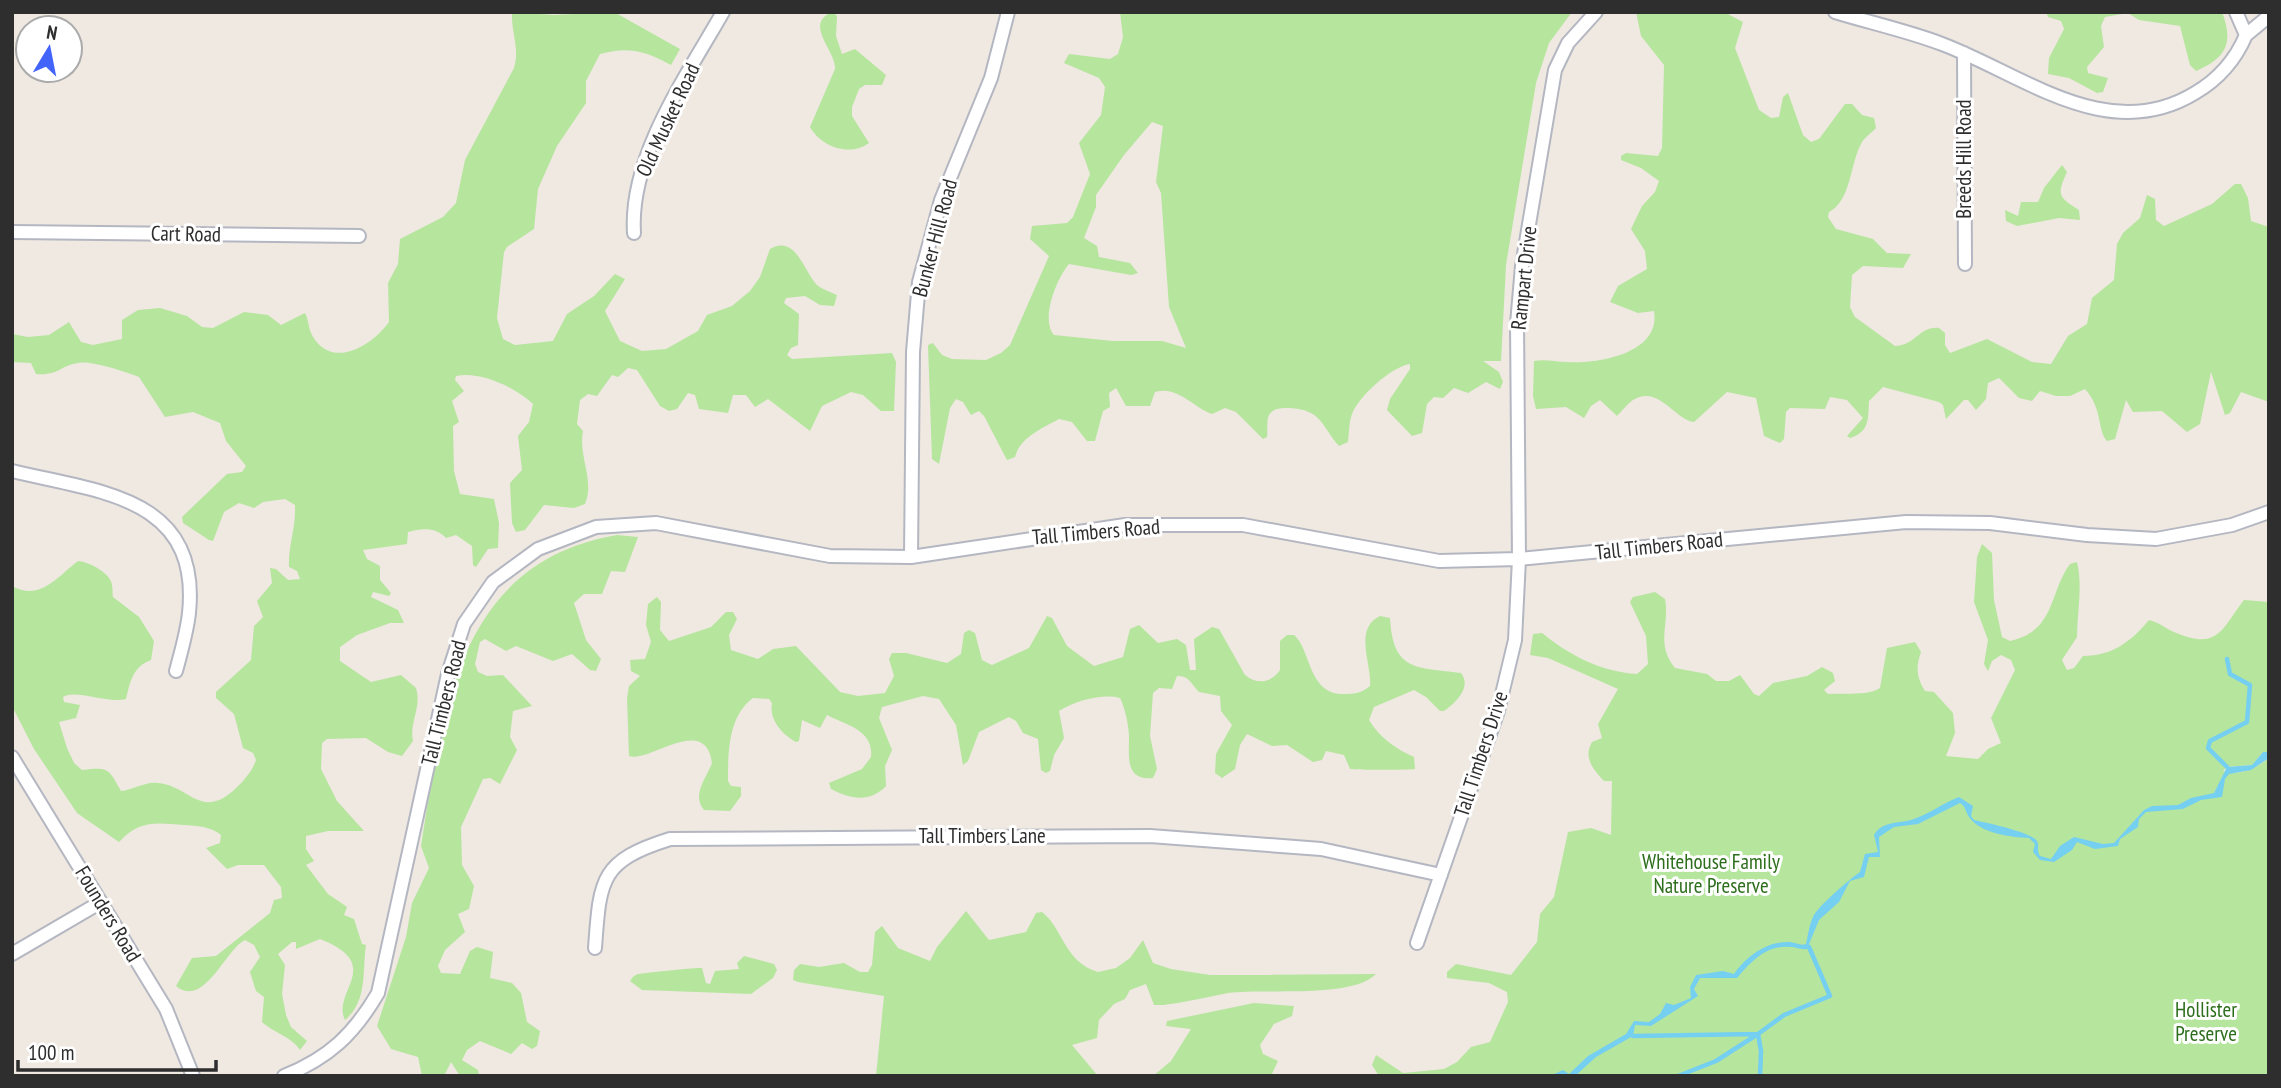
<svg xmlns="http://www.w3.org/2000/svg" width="2281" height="1088" font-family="'PT Sans Narrow',sans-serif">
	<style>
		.green { fill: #b6e59e; fill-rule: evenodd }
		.water { fill: #75cff0 }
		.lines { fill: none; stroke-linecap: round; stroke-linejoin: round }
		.stream { stroke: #75cff0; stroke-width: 4.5 }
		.street-casing { stroke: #b4b7c1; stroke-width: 16 }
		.street { stroke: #fff; stroke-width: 12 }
		.labels { text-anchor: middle; stroke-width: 6; stroke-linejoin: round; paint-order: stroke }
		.street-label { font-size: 21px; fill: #2e2e2e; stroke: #fff }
		.park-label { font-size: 21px; fill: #2c6e1b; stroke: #fff }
	</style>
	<rect width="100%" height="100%" fill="#efe9e1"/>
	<path class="green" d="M512,12L554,15L614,12L680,49L671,65C646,51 628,46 600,54L586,81V103L557,146L538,189L534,229L507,247L504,252L497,318L503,339L515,345L553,341L567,314L594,296L615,274L625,279L605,311L620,341L642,351L666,349L698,331L707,315L732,306L750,291L760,277L770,249C796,234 804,272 817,285C823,290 831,292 837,295L834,306L820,305L805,296L786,298L784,303L799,314L798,345L791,348L787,355L792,359L892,353L896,362L894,411H881L863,395L851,392L822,406L810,431L768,399L755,407L746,395H733L728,413L699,409L695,395L688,393L677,409L669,411L660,406L637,370L628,368L618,377L612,375L597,396L588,394L580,400L577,424L583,431C578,456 595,480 585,504L574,508L544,505L525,530L516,532L512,523L510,483L522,470L518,436L529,422L533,404C515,387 480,371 456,376L455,380L464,391L452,401L459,422L453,426L454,471L460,494L494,499L499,523L498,548L488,549L476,567L473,565L472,546L456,535L446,538C436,527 422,528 408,532L407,544L363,550L367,559L380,566V580L391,593L389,596L373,592L371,597L398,610L404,623H390L357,635L340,647V661L371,682L401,675L416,688C422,708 409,722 413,741L402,756L388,752L366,738L327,739L322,743L321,769L337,801L364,831H328L306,836V849L314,861L306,865L328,894L347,907L344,915L354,919L362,944L366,945C362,971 368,1001 345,1020C331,991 386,965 320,939L296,949V942H292L278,954L285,965L282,994L286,1015L291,1027L307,1041L300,1050C292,1037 274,1033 262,1022L264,997L256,991L250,972L260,957L254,945L245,940C225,950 204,1009 176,986L192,958L216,956L270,913L274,900L282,898L281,887L264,865H238L227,869L206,848L220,843L221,835C210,826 197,826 184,825C157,823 140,819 119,842L77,813L34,749L12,706V586C40,602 58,576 78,561C89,562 111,573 112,585C113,589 112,593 113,597L139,617L154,641L151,660C132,667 130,683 126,699C106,704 77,689 63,697L64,702L80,705L76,718L59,722L67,748L74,763L82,770C109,767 108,768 121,791C133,790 146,781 158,783C190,786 200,819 233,791C242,783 252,772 256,760L253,753L243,748L234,714L216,698V692L251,660L254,626L263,617L257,601L272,583L270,568L276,569L288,580L300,579L297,571L289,567C288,545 296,530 295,505L285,499L263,502L254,508L239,503L224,512L213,541L209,540L183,523L182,517L227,474L242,472L246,466L226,441L220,423L193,412L165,417L139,377C126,372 91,360 78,363C61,365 59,376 36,374L31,363L12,362V334L28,337L49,335L69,322L81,342L93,345L122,339V320L138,310L160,308L187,316L202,327L213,328L244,312L268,315L281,325L305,313C309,320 308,328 312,335C331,370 371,347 389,322L388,283L398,264L400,239L443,217L456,203L465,160L514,68C520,48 511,33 512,12Z
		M833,12L837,16L836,36L842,54L855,49L886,75L882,85H865L859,89L852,107V116L869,143C850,157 821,147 810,127L835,69C837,52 802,23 833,12Z
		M1120,12H1572L1549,43L1536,83L1506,265L1501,361H1483L1499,372L1503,382L1500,389L1486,382L1468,393L1454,388L1443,398L1434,397L1427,404L1422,433L1412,436L1387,410L1390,399L1410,369V364C1391,367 1359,396 1352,414C1349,422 1349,433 1348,442L1339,446C1320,424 1322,410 1289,408C1282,408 1273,408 1269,415C1266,421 1268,430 1267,437L1263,439L1236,412L1225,408L1212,414C1193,407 1177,385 1155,392L1150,406H1126L1116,388L1109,393L1110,407L1103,411L1095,441H1087L1072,422L1059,419C1043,428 1020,437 1015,457L1007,460L984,416L979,411L971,415L963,402L956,399L950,408L939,464L932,459L928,345L933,343L942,355L952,359L986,360L1001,353L1010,345L1049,256L1030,239L1032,226L1067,223L1073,217L1090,174L1079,143L1101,115L1105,87L1099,78L1064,63L1069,54L1110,59L1118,54L1123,37ZM1152,122L1163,126L1156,182L1161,193L1169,307L1186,348L1162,341H1113L1054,335C1040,319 1057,278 1069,264L1131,275L1138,273L1130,263L1099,257L1097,246L1084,238L1096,207V195L1124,155Z
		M1636,12H1724L1743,22L1735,48L1759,110L1771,118L1779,117L1783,97L1788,93L1803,135L1811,142L1819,139L1845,104H1852L1862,115L1874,118L1876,128C1871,134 1864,137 1861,144C1850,164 1851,201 1829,212L1828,217L1836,229L1873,239L1887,253L1911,254L1903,268L1863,266L1852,275L1850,307L1855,317L1895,346C1915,346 1919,326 1939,328L1945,333V345L1950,353L1987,339L2032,362L2051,364L2068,336L2087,324L2092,298L2114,280L2117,244L2123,233L2140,218L2147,195L2155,199L2156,220L2164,226L2212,204L2235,184H2241L2248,198L2251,221L2269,227V402L2241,392L2230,413L2225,415L2211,372L2200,424L2187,432L2162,411L2133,412L2126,400L2115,439L2107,441C2097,430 2103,409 2085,389L2070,396H2056L2040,391L2032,401L2019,398L1999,378L1988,383L1986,399L1976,410L1968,400H1964L1946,419L1943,405L1939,402L1883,387L1869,401C1868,418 1870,432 1850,438L1847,436L1863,418L1847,400L1830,397L1825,409L1790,408L1786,412L1784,439L1780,443L1764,436L1756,398L1727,392L1694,422C1675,420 1658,384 1633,400C1627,404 1622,411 1617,416L1600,400L1591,406L1584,418L1566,407L1536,409L1533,396L1534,361C1546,359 1555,362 1567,362C1599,364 1661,353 1654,311L1638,313L1610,302L1618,286L1647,269L1645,251L1631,229L1642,206L1655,192L1659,181L1641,168L1621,160V156L1626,153L1658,156L1662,148L1664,65L1641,36Z
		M2046,12H2222C2234,43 2226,58 2196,71L2190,65L2180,26L2139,20L2128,13L2105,17L2101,26L2104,47L2087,67L2088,73L2108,78L2103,92L2097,93L2069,78L2048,74L2049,58L2064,29L2061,21L2048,17Z
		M2062,165L2067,172C2056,196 2059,197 2079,210L2080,220L2059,218L2017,226L2006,221L2005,210L2018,216L2021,202H2038L2044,188Z
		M617,535L638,537L625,572L611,571L602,594H584L574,603L586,640L601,659L596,671L590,670L572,654L553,661L516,646L506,651L485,639L480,642L475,664L478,672L487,676L503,675L532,706L513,711L510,737L517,750L500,784L490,778L483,779L461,827L462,865L474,886L469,909L458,914L465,932L445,950L438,966L441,973L460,974L470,951L477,947L493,952L490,978L512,983L521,993L527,1022L540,1031L537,1046L532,1049L522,1043L511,1054L480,1041L467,1050L462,1060L478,1070L479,1076H460L451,1062L444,1076H422L418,1057L391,1049L377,1026L406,937L412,903L429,868L421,846C442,714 457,562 617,535Z
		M1982,544L1992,553L1994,600L2002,637L2010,641C2056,631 2049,592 2070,564L2077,562C2083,587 2077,613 2077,637L2062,660L2067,670L2074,668L2083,656C2112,656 2132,641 2149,620C2158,622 2165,628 2174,632C2218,651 2221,630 2244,600L2269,602V752H2263L2252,765L2227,767L2223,771C2240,776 2255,769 2269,758V1076H1379L1372,1065L1376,1055L1403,1073L1444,1069L1457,1062L1471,1047L1490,1042L1508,1002L1507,992L1489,983L1447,978V972L1456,964L1511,975L1537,942L1540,914L1554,897L1568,832L1591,828L1611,835L1612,781H1604C1593,769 1583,758 1592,742L1602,738L1598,724L1618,689L1548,658L1530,655L1533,634L1542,633C1569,655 1601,672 1637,674L1648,664L1646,636L1630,602L1633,597L1655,592L1665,599C1670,625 1655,643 1675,668L1707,674L1716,681H1729L1740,675L1754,694L1759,696L1773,683L1807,676L1822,667L1833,673L1835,681L1824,690L1828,694C1843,693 1868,696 1880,688L1887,648L1915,642L1921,652C1916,666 1916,677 1925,691L1934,692L1953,713L1955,733L1946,756L1978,759L1988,749L2001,743L1991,718L2015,670L2011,660L2001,655L1992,661L1988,671L1984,664L1988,640L1974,602L1977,557Z
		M657,597L661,602L660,630L669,641L711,627L726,612H733L737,619L729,635L731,650L758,659L773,649L796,646L840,692L858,696L885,693L894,676L889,659L892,653H906L947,663L961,654L964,633L969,630L975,633L982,660L992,665L1029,648L1047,616L1052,618L1067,646L1094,666L1123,657L1130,629L1139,625L1158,643L1177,639L1186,645L1190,670H1196L1194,639L1212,627L1219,629L1245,675C1257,685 1271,683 1280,670V641L1287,635H1294C1311,649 1308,695 1344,694C1355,694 1362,693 1370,686C1372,664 1353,629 1380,616L1390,618C1393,672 1416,667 1461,673C1472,687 1456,703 1444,711H1440L1426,697L1414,690L1374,707L1369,720C1380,738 1396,749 1414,757L1415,769C1410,770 1353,770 1350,769L1344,755L1326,751L1322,760L1313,762L1287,745L1272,746L1247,734L1240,745L1235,769L1222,778L1215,773L1216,754L1232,725L1221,711L1220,696L1199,692C1191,684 1189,675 1177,676L1172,689L1159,688L1153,693L1150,736L1157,769L1153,778C1125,781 1129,757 1129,737C1129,726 1125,708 1120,698C1103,693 1074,701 1059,711L1064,738L1054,755L1050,771L1046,773L1041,770L1038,739L1023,733L1016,721L1009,717L979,732L968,761L963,765L956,725L939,699L923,696L882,707L879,718L892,750L885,766L886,786C870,803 850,799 831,789L829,783L862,769L871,757C874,730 846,725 827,715L820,728L802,720L799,741L796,742C782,734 769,720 772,703L769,699L753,698C728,716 728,754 728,781L731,786L741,787V796L730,811L704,810C691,795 707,777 712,763C705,713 650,763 629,756L627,698L629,686L640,676L631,671L630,660L645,659L651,642L646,625L648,604Z
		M966,911L989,940L1026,932L1036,913L1042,912C1063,928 1064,962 1098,972L1116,968L1130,958L1143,940L1153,963L1171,969L1210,975L1376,974C1352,999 1263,988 1228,993C1207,997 1186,1002 1164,1005H1154L1146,984L1130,990L1125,999L1114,1004L1099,1020L1097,1038L1072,1045L1098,1076H876L884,996L798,982L793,980L794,970L800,964L819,967L844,963L860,972H868L872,965L875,932L882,926L898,948L930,961L937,947Z
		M744,956L774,964L777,970L773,978L751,994L642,990L630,981C633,977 633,976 638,974C643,973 698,967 702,968L706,983L710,984L715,971L739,969L737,963Z
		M1254,1003L1294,1006L1292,1016L1274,1024L1260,1045L1263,1054L1278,1061L1271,1076H1153L1171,1061L1191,1029L1166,1026L1167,1021Z"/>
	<path class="water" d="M2263,752H2269V758L2251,770L2229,774L2225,779L2222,797L2201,800L2183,809L2146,812L2139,819L2138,827L2120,839L2118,846L2095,849L2077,842L2072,850L2054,862L2040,860L2033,852L2035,844L2029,838C2011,837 1981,834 1969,817C1965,811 1966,807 1960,803L1918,824L1894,827L1879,837L1880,857H1869L1864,877L1850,881L1839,902L1819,920L1807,949C1800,950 1797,947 1790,947C1765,945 1751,962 1737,978H1700L1694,989L1698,996L1651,1026L1635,1025L1633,1036L1596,1057L1575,1076H1550L1563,1070L1569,1074L1588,1056L1626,1034L1634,1021L1649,1022L1660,1014L1666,1003L1674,1005L1691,998L1690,987L1696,975L1723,971L1734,974C1746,957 1766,941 1790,942C1797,943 1800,946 1806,944C1808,936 1809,925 1813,917C1817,907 1851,878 1860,872L1865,854L1878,852L1874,835C1882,820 1901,824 1914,819C1929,814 1943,803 1959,797L1973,806L1971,816L1974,820C1987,823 2031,832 2037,841C2040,847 2036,849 2040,856L2051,859L2060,846L2074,837L2103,844L2114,843L2144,810L2152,806L2178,805L2191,798L2214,793L2227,767L2252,765Z"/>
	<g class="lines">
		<path class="stream" d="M2227,767L2208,748L2210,741L2247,722L2250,685L2230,674L2227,659
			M1633,1036L1758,1034L1784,1015L1830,996L1809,947
			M1678,1076L1716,1061L1758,1034L1761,1051L1760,1076"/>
		<g class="street-casing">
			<path id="street" d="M1835,12C1871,23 1908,31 1942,44C2024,75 2108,146 2195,93C2219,79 2235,61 2246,35
				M2236,12L2246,35L2269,16
				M1964,53L1965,264
				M12,232L359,236
				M634,233C629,157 686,77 723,12
				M12,471C98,492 201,496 189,613C187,632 181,652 176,671
				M911,557L913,352L919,282L941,200L991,78L1008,12
				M12,757L166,1009L193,1076
				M1417,943L1498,711L1515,640L1519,559L1517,324L1522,266L1555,70L1568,43L1596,12
				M595,948C600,879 600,861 670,839L1150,836L1321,849L1441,875
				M12,954L101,902
				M284,1076C329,1058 354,1034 378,993L448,674L464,624L493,582L538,549L596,527L656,523L830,556L911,557L1125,525H1243L1439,561L1519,559L1906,522L1990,523L2087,535L2156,539L2232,525L2269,512"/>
		</g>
		<use href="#street" class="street"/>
	</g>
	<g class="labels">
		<g class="street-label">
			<text transform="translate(668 120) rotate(-65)" y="7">Old Musket Road</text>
			<text transform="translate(1964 159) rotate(-90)" y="7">Breeds Hill Road</text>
			<text transform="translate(186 234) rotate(1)" y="7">Cart Road</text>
			<text transform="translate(935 238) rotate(-75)" y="7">Bunker Hill Road</text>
			<text transform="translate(1524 278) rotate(-84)" y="7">Rampart Drive</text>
			<text transform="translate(1096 532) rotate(-5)" y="7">Tall Timbers Road</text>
			<text transform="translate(1659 546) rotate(-6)" y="7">Tall Timbers Road</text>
			<text transform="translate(444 703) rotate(-76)" y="7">Tall Timbers Road</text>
			<text transform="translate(1481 754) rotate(-72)" y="7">Tall Timbers Drive</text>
			<text x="982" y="843">Tall Timbers Lane</text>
			<text transform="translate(108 914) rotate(59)" y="7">Founders Road</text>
		</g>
		<g class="park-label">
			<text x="1711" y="869">Whitehouse Family<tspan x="1711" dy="24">Nature Preserve</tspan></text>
			<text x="2206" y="1017">Hollister<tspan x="2206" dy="24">Preserve</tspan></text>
		</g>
	</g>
	<rect width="2281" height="1088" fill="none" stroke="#2e2e2e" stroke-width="28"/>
	<g transform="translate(49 49) rotate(10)"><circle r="33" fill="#ffffff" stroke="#ababab" stroke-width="2"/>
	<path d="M0-5L12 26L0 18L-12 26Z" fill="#4264fb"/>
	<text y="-10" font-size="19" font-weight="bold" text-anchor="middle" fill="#2e2e2e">N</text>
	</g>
	<path d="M18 1060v10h198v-10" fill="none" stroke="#2e2e2e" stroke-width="3.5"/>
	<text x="28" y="1060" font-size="21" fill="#2e2e2e" stroke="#ffffff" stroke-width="5" paint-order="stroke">100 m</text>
</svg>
